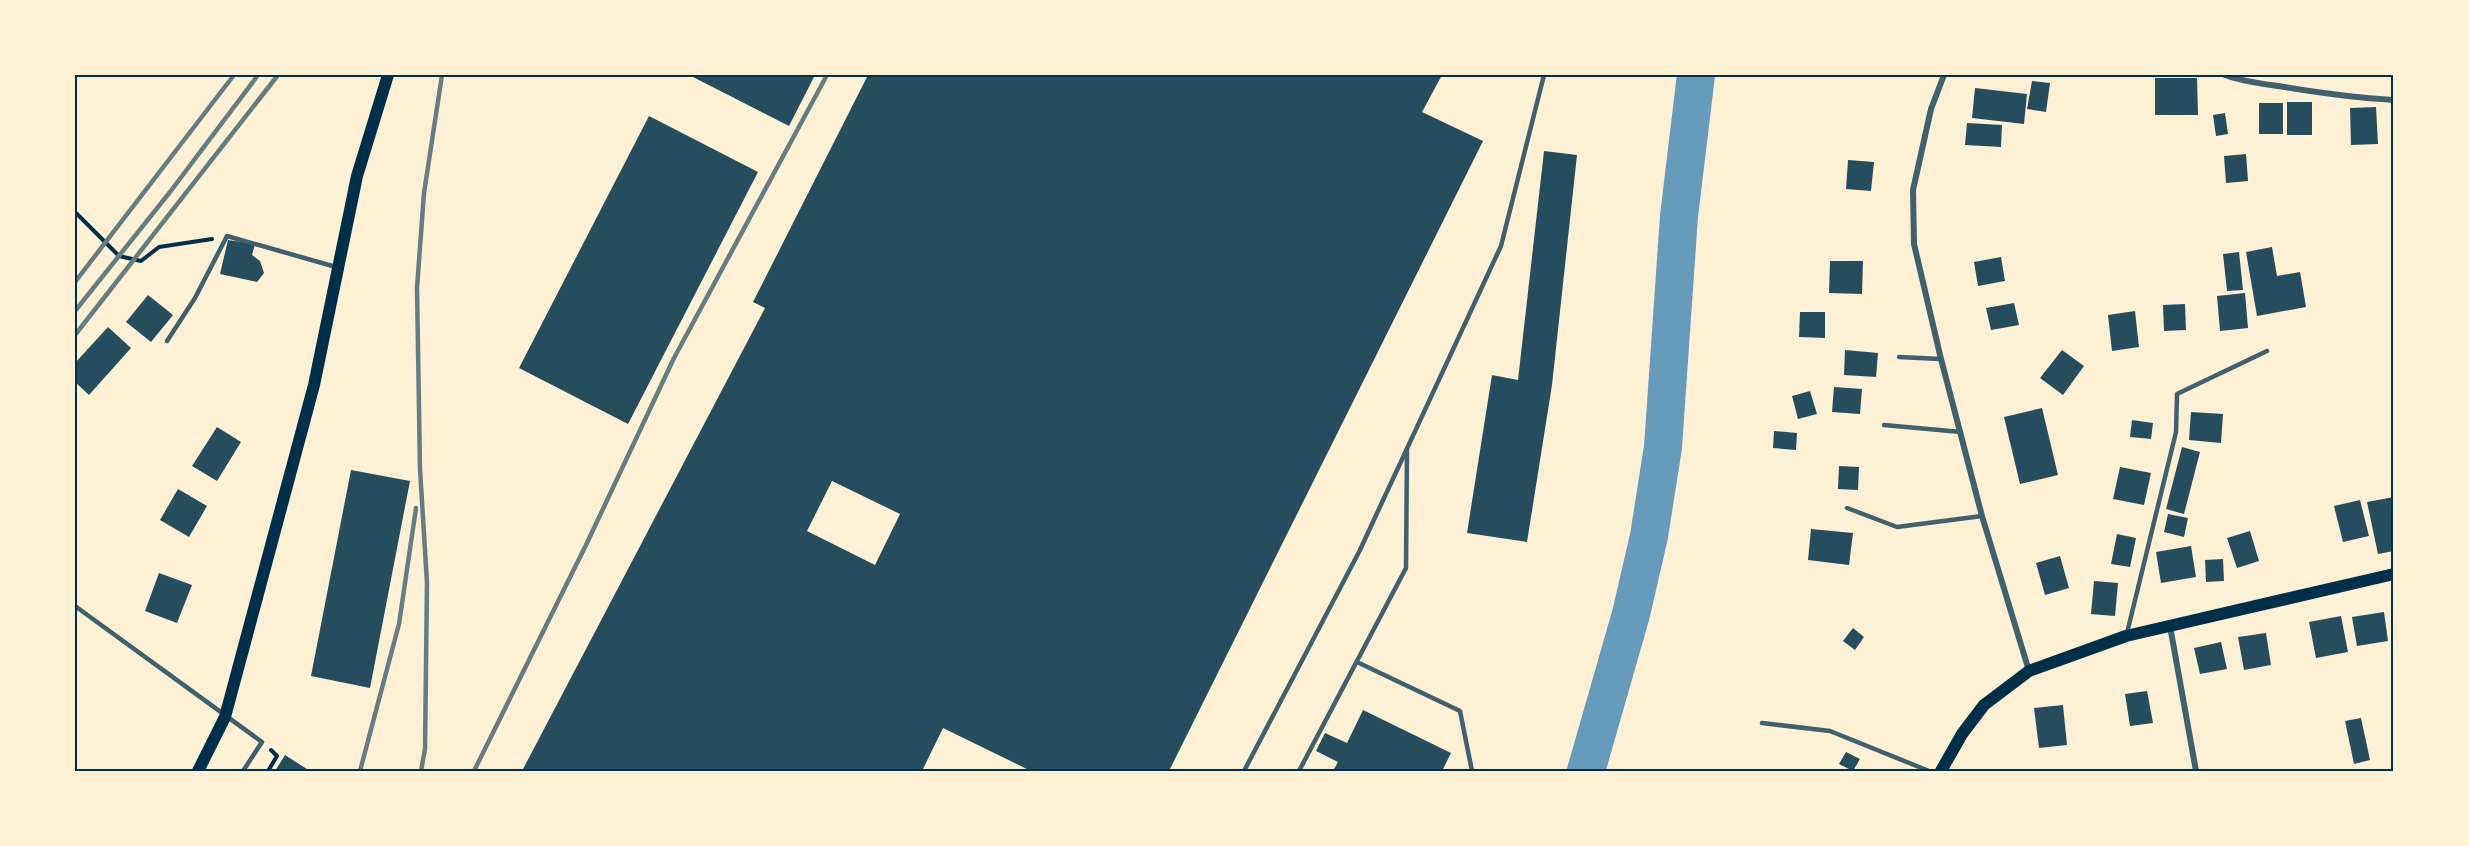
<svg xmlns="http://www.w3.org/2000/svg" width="2469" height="846" font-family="Commissioner,sans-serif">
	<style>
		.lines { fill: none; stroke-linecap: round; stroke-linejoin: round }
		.river { stroke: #669bbc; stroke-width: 38 }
		.building { fill: #264d5e; fill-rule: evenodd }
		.path { stroke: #003049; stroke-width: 4 }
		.service { stroke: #3f606c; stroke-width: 4.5 }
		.minor { stroke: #3f606c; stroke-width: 6 }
		.secondary { stroke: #003049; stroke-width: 12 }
		.rail { stroke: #657d81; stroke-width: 4.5 }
		.neatline { fill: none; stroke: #003049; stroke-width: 2 }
	</style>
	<rect width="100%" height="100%" fill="#fdf0d5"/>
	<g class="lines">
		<path class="river" d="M1586,771L1631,614L1649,536L1663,447L1679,216L1696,75"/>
	</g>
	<path class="building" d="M694,75H815L789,126L693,77Z
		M868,75H1442L1422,112L1483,141L1169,771H1031L943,728L922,771H522L765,308L753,302ZM832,481L900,514L875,565L807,531Z
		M2155,78H2197L2198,115H2155Z
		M2032,81L2050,83L2046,112L2027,109Z
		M1975,88L2027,94L2024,124L1972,118Z
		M2287,102H2312V135H2287Z
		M2259,103H2283V134H2259Z
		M2376,107L2378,144L2351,145L2350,108Z
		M2225,113L2228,134L2216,136L2213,115Z
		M649,116L758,172L628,424L519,368Z
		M1967,123L2002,125L2001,147L1965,145Z
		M1544,151L1577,155L1552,385L1527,542L1467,533L1492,375L1518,380Z
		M2246,154L2248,181L2226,183L2224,156Z
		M1848,160L1874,162L1871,191L1846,189Z
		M228,240L255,244L252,255L260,261L264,273L257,282L220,274Z
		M2272,247L2277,276L2300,272L2306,307L2257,316L2246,252Z
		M2239,252L2243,290L2227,291L2223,254Z
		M2001,257L2005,281L1978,286L1974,262Z
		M1830,261H1863L1862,294L1829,293Z
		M2245,293L2248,328L2220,331L2217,296Z
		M148,295L173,315L151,342L126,322Z
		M2014,303L2019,325L1991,330L1986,308Z
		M2185,304L2186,330L2164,331L2163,305Z
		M2135,311L2139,347L2112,351L2108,315Z
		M1800,312H1825V338L1799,337Z
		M108,327L131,348L89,395L75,382V363Z
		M1845,350L1878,353L1876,377L1844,375Z
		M2062,350L2084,366L2063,395L2040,378Z
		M1834,387L1862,389L1860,414L1832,412Z
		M1810,391L1817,414L1798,419L1792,396Z
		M2042,408L2058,475L2020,484L2004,417Z
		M2191,412L2223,414L2221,443L2189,440Z
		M2132,420L2153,423L2151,439L2130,437Z
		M217,427L241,442L217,481L192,466Z
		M1774,431L1797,433L1796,450L1773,448Z
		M2182,447L2200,452L2184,514L2166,509Z
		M1839,466L1859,467L1858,490L1838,489Z
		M2120,467L2151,473L2144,505L2113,499Z
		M351,470L410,481L370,688L311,676Z
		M178,489L207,506L189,537L160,520Z
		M2394,497V551L2378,554L2367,502Z
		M2360,500L2369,536L2343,542L2334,506Z
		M2168,514L2188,518L2184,537L2164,532Z
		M1811,529L1853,533L1849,565L1808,560Z
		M2250,531L2259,561L2237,568L2227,538Z
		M2117,534L2136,538L2130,567L2111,564Z
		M2191,546L2196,577L2161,583L2156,552Z
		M2060,556L2069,588L2045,595L2036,563Z
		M2223,559L2224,581L2206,582L2205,560Z
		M159,573L192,585L177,623L145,611Z
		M2094,581L2118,583L2115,616L2091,614Z
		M2384,612L2388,641L2357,646L2352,617Z
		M2341,616L2348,652L2316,658L2309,622Z
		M1853,628L1864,637L1855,650L1843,641Z
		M2266,633L2271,665L2244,670L2238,637Z
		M2221,642L2227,669L2200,674L2194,648Z
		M2147,691L2153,723L2130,726L2125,694Z
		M2063,705L2067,745L2039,748L2034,708Z
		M1363,710L1451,753L1442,771H1333L1338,762L1316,751L1325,733L1347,743Z
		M2361,718L2370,760L2354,764L2345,721Z
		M1846,752L1860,759L1853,771L1839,764Z
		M285,755L310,771H275Z"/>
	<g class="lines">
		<path class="path" d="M75,212L119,256L141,261L159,247L212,239
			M268,771L277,756L271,750"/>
		<path class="service" d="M167,341L195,298L227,236L336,267
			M1899,357L1941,359
			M1884,425L1961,432
			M1847,508L1897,527L1982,516
			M75,606L262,742L243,771
			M2127,633L2176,432L2177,394L2267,351
			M1357,662L1460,711L1472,771
			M1762,723L1830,731L1929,771
			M1244,771L1359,552L1501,246L1544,75
			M1299,771L1406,568L1407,449"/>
		<path class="minor" d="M1944,75L1931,109L1913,190L1914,244L1941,359L1982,516L2029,671
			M2225,75C2244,82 2264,84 2284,87C2320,93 2357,98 2394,100
			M2170,626L2196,771"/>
		<path class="secondary" d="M198,771L225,717L314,385L357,176L388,75
			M1941,771L1962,734L1984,705L2029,671L2126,636L2394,574"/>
		<path class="rail" d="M75,282L234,75
			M75,311L170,192L258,75
			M75,335L278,75
			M360,771L399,624L416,508
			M421,771L425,749L427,583L420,469L417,288L424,193L442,75
			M474,771L586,545L674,358L827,75"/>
	</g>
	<rect width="2469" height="846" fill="none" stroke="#fdf0d5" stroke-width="153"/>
	<rect x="76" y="76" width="2316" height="694" class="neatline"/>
</svg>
